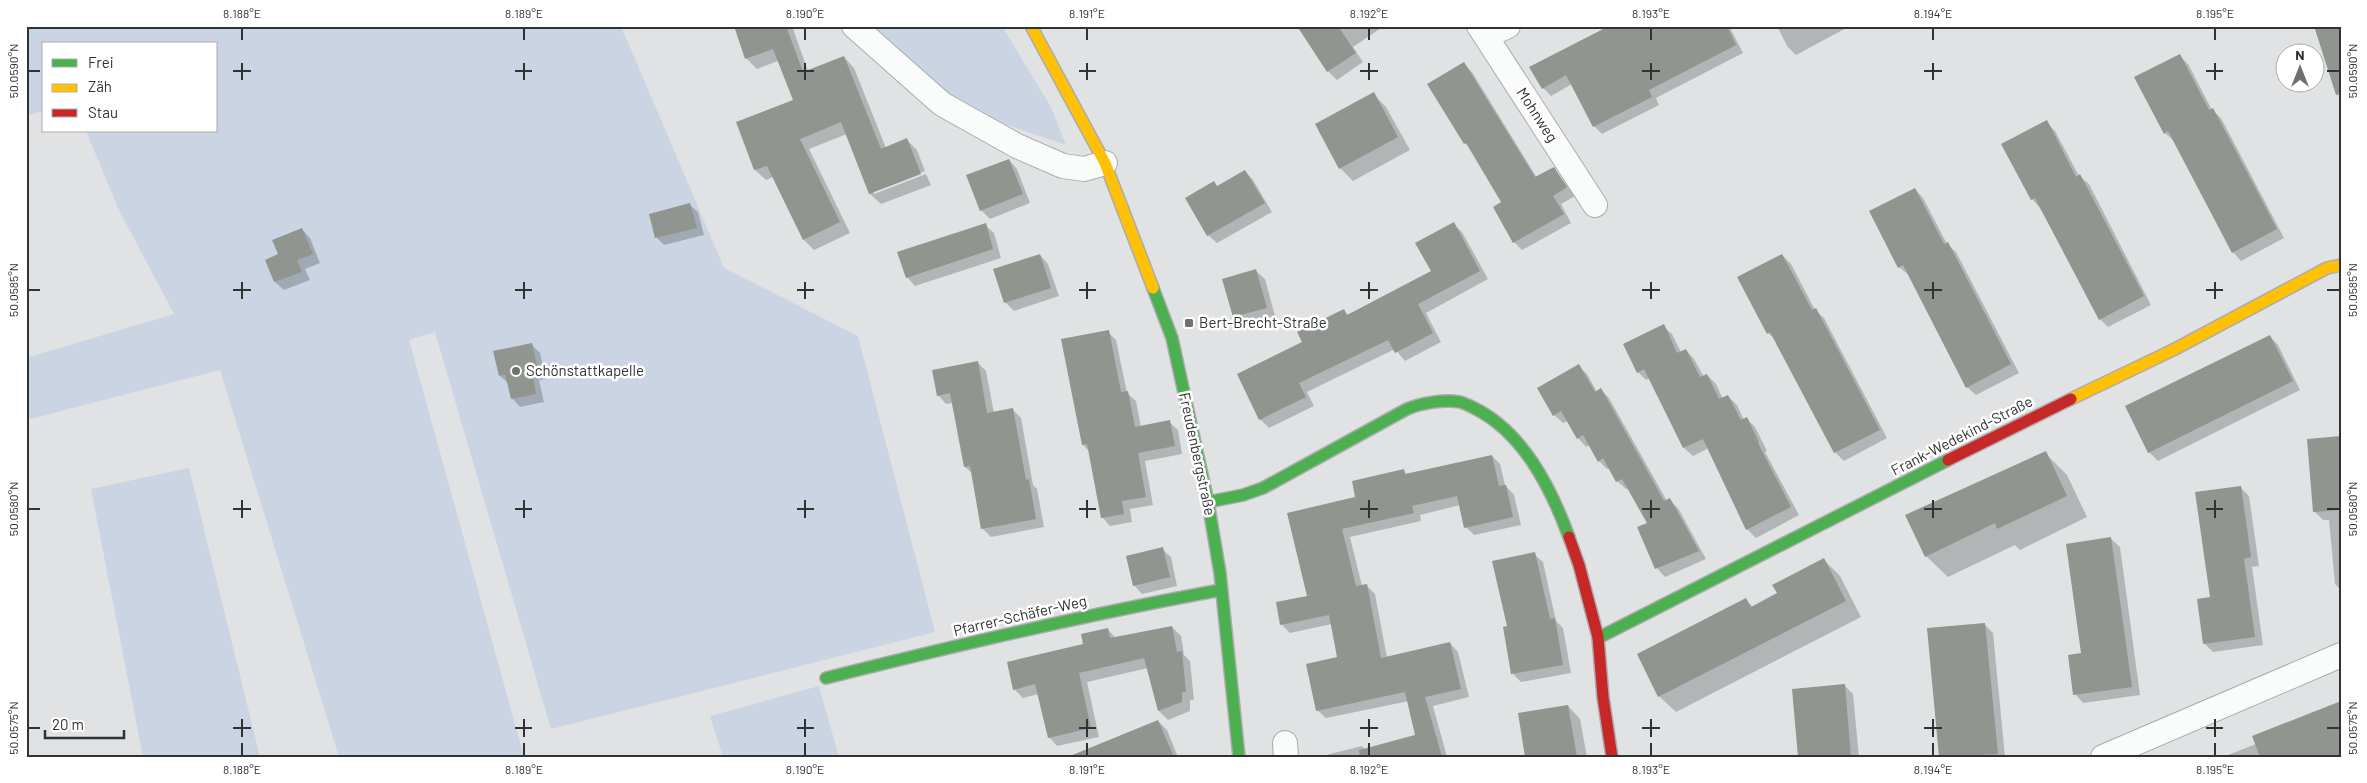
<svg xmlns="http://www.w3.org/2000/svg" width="2367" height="783" font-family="Barlow,sans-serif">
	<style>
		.green { fill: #cad4e3 }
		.shadow { fill: #0003 }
		.building { fill: #90958f }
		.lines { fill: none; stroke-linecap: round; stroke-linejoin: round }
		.street-casing { stroke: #abacae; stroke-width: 26 }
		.fast-casing { stroke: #abacae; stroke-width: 14 }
		.slow-casing { stroke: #abacae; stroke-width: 14 }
		.jam-casing { stroke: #abacae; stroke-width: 14 }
		.street { stroke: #fafbfb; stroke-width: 24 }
		.fast { stroke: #4caf50; stroke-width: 11 }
		.slow { stroke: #ffc107; stroke-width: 11 }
		.jam { stroke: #c62828; stroke-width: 11 }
		.ticks { fill: none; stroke: #313234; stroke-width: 2 }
		.poi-dot { fill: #6e7072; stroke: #fff; stroke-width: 2 }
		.labels { text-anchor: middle; stroke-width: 5; stroke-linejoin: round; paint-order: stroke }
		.street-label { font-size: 15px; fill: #313234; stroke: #fff }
		.poi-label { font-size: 15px; fill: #313234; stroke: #fff; text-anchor: start }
		.neatline { fill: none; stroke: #313234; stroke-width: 2 }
		.ticks-label { font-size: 12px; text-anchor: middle; fill: #313234 }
	</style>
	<rect width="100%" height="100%" fill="#e0e2e4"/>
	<path class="green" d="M26,26H621L724,268L858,336L935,632L551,729L435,332L409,340L524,757H339L220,370L26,420V358L174,314L119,210L86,131H216V44H44V111L26,116Z
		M866,26H1002L1051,107L1066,145L984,117L918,76Z
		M189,468L260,757H143L91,489Z
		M819,686L839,757H723L710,716Z"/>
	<path class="shadow" d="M735,26H792L808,71L844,57L854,68L886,148L907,140L917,150L925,171L874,191V194L926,174L931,185L881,204L870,194L847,134L809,149L850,233L814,250L804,240L773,177L766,180L755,170L737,123L794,101L778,61L757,69L746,58Z
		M1298,26H1384L1353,47L1363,62L1337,80L1328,71Z
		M1612,26H1729L1743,53L1656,98L1659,105L1602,134L1594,126L1572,84L1551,96L1543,88Z
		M1777,26H1850L1796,55L1787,46Z
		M2179,55L2188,64L2212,110L2221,118L2284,238L2241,261L2233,252L2174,141L2165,133Z
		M1464,64L1472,72L1537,178L1554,169L1575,196L1561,204L1571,223L1522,250L1514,242L1503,203L1472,150L1465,143L1429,85Z
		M1373,94L1386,107L1410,150L1353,181L1340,168Z
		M2046,122L2055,131L2079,176L2089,184L2151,305L2108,327L2100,319L2040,208L2032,199Z
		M1009,160L1017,169L1030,203L990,219L981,210Z
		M1245,171L1253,180L1272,212L1217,243L1208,235L1218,187Z
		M1915,189L1923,198L1947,244L1956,252L2019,373L1976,395L1967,387L1909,275L1899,267Z
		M690,205L698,212L704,235L664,245L657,238L651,215Z
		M1453,224L1462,232L1488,279L1426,313L1441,342L1405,361L1395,349L1307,392L1314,406L1269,428L1260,419L1303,343L1344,311L1349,316L1433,272Z
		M985,225L994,233L1001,258L915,286L907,277Z
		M302,229L310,238L320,263L305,269L310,280L284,290L275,282L267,260L280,255Z
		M1040,255L1048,264L1059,296L1014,311L1005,302Z
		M1782,255L1791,264L1815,310L1824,318L1887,438L1844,461L1835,452L1777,341L1768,333Z
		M1256,271L1265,279L1275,316L1243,325L1234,317L1224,280Z
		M1663,326L1672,334L1681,352L1686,350L1694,359L1704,377L1707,375L1716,384L1723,399L1728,396L1737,405L1744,420L1747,419L1755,427L1767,451L1765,452L1799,515L1756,538L1747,529L1709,448L1693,456L1684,448L1651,378L1646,380L1638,372Z
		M1108,332L1116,340L1127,393L1136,401L1141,427L1169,422L1178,430L1182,454L1145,461L1153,505L1130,509L1132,522L1110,526L1102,517L1090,452L1083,445Z
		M2269,336L2278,345L2300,390L2158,461L2149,452Z
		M531,344L540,353L546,379L539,380L544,402L520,407L512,398L509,384L500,376Z
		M978,363L986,371L994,413L1012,409L1021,418L1033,485L1037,489L1044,527L991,537L982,528L972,473L965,467L953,403L946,404L938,395Z
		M1578,366L1587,374L1597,392L1601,390L1609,398L1667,501L1669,500L1678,508L1706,559L1665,577L1657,568L1639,528L1649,523L1629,488L1626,489L1617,481L1610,468L1607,469L1599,461L1590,445L1586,447L1578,438L1568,421L1563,423L1554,415Z
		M2341,438V590L2335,584L2329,520H2323L2314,511Z
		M2045,453L2067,475L2087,517L2020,550L2015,545L1948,577L1926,556Z
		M1492,456L1500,464L1505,485L1514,495L1521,525L1474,535L1466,527L1460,505L1420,515L1421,521L1350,537L1362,586L1366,585L1375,594L1387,658L1450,643L1458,652L1469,697L1433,706L1447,757H1318L1362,746L1365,750L1417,736L1409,701L1326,718L1317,710L1338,658L1332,624L1290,633L1281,624L1309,597L1357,498L1404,471L1407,475Z
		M2240,487L2249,496L2259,566L2252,567L2263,645L2213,652L2204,643L2211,598Z
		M2111,539L2120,547L2140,695L2083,703L2075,694Z
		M1162,549L1171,557L1177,586L1142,594L1134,585Z
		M1534,554L1543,562L1556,621L1563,628L1571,673L1521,682L1512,673L1508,627Z
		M1824,560L1840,576L1861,617L1676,712L1659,696L1746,600L1753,607L1778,594Z
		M1984,624L1993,633L2005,757H1941Z
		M1172,627L1181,636L1184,655L1190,661L1194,700H1190V711L1168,720L1159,711L1148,668L1087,682L1099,737L1057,746L1049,737L1039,694L1023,698L1014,689L1107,629L1116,638Z
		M1844,685L1853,694L1859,757H1799Z
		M1568,706L1580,719L1587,757H1527Z
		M1158,721L1167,730L1178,757H1111Z
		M2256,744L2341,757H2223Z"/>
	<path class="building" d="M734,26H786L803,72L844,56L881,149L907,138L921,174L869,194L841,122L800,139L840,222L803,240L767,166L754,170L736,122L793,100L773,49L745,59Z
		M1297,26H1338L1356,53L1327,72Z
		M1609,26H1727L1736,45L1649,90L1652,97L1593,127L1566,75L1542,89L1529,67Z
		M2314,26H2341V94L2336,95Z
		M2180,54L2209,110L2213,108L2277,229L2232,253L2168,131L2164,134L2134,77Z
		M1464,62L1535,177L1554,167L1567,187L1553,196L1564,214L1513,243L1493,207L1501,202L1466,143L1464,144L1427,84Z
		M1374,92L1398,137L1339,169L1315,124Z
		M2047,120L2076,177L2080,174L2144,296L2099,320L2035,198L2031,200L2001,144Z
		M1009,159L1023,194L980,211L966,175Z
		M1245,170L1265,203L1207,236L1185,198L1214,181L1217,186Z
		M1915,188L1944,244L1948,242L2011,364L1966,388L1903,265L1898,268L1869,211Z
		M690,203L697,228L655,238L649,214Z
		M1454,222L1480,271L1418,304L1433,333L1395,353L1388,340L1299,383L1306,397L1259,420L1237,374L1302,342L1297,332L1344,309L1347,315L1431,271L1415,243Z
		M986,223L993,249L906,278L897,252Z
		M302,228L313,254L297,260L302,272L274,282L265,260L278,254L272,240Z
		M1040,254L1051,288L1004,303L993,269Z
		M1782,254L1812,310L1816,308L1880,430L1834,453L1770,332L1767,334L1737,277Z
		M1256,269L1267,308L1233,317L1222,279Z
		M1664,324L1677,353L1686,349L1700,377L1707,374L1719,399L1728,395L1741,420L1747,417L1759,443H1758L1791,507L1746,530L1703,439L1683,448L1644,369L1637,373L1623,344Z
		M1109,330L1121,392L1128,391L1135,427L1170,420L1175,446L1138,453L1146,497L1122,501L1124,514L1101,518L1087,444L1082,445L1061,339Z
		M2270,335L2293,381L2148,453L2125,406Z
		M532,343L538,370L532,372L536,394L511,399L505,374L499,376L493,351Z
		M978,361L987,413L1013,408L1026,480L1029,479L1036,519L981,529L970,466L964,467L950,393L937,396L932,370Z
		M1579,364L1595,392L1601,388L1664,501L1670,498L1699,551L1655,569L1637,527L1647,523L1622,479L1616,482L1603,458L1598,462L1583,435L1577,439L1561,411L1553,416L1537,388Z
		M2341,436V510L2313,512L2307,439Z
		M2046,451L2067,496L1997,529L1995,523L1925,557L1905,515Z
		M1492,455L1499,486L1506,485L1513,517L1464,528L1457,496L1412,506L1414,513L1342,529L1356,586L1367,584L1381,658L1450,642L1461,689L1425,697L1442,757H1360L1359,750L1415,735L1405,692L1316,711L1306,664L1337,657L1329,615L1280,625L1276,602L1307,596L1287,513L1355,497L1352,481L1404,469L1405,474Z
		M2241,486L2251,557L2244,559L2255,637L2203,644L2197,599L2210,597L2195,492Z
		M2111,537L2132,687L2073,695L2068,655L2081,653L2066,544Z
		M1163,547L1170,577L1133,586L1126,556Z
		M1535,552L1550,619L1555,618L1563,665L1511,674L1503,627L1507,626L1492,561Z
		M1824,558L1846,601L1658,697L1637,654L1746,598L1751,607L1777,593L1772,585Z
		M1985,623L1998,754L1939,757L1927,628Z
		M1172,626L1177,652L1182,651L1186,692H1182V702L1158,711L1144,658L1079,673L1091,728L1048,738L1035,684L1013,690L1007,662L1083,644L1081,634L1108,628L1110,638Z
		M1845,684L1851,757H1798L1792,689Z
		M2341,701V757H2260L2252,736Z
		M1568,705L1577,757H1525L1518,713Z
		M1158,720L1174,757H1070V756Z"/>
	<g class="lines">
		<g class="street-casing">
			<path id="street" d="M854,26L942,104L1017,146L1063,166L1084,169L1105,163
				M1479,26L1595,205
				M1486,36L1508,26
				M1285,743L1286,757
				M2103,757L2341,655"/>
		</g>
		<g class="fast-casing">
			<path id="fast" d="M1153,288L1172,338L1208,502L1220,573L1239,757
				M1208,502L1243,495L1263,488L1407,409C1421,403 1445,399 1460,402C1464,403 1470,406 1474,408C1523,432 1551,488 1569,537
				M1598,638L1948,460
				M826,678C957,645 1088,614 1221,590"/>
		</g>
		<g class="slow-casing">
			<path id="slow" d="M1031,26L1105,163L1153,288
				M2071,399L2175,349L2327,268L2341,265"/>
		</g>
		<g class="jam-casing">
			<path id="jam" d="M1948,460L2071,399
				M1569,537L1579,565L1598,637L1603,697L1612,757"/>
		</g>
		<use href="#street" class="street"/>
		<use href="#fast" class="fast"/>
		<use href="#slow" class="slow"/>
		<use href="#jam" class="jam"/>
	</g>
	<path class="ticks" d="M242,28V40M524,28V40M805,28V40M1087,28V40M1369,28V40M1651,28V40M1933,28V40M2215,28V40M242,63V80M524,63V80M805,63V80M1087,63V80M1369,63V80M1651,63V80M1933,63V80M2215,63V80M28,71H40M233,71H251M515,71H532M797,71H814M1079,71H1096M1360,71H1378M1642,71H1660M1924,71H1942M2206,71H2223M2327,71H2340M242,282V299M524,282V299M805,282V299M1087,282V299M1369,282V299M1651,282V299M1933,282V299M2215,282V299M28,290H40M233,290H251M515,290H532M797,290H814M1079,290H1096M1360,290H1378M1642,290H1660M1924,290H1942M2206,290H2223M2327,290H2340M242,500V518M524,500V518M805,500V518M1087,500V518M1369,500V518M1651,500V518M1933,500V518M2215,500V518M28,509H40M233,509H251M515,509H532M797,509H814M1079,509H1096M1360,509H1378M1642,509H1660M1924,509H1942M2206,509H2223M2327,509H2340M242,719V737M524,719V737M805,719V737M1087,719V737M1369,719V737M1651,719V737M1933,719V737M2215,719V737M28,728H40M233,728H251M515,728H532M797,728H814M1079,728H1096M1360,728H1378M1642,728H1660M1924,728H1942M2206,728H2223M2327,728H2340M242,743V756M524,743V756M805,743V756M1087,743V756M1369,743V756M1651,743V756M1933,743V756M2215,743V756"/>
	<g class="poi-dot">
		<rect x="1184" y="318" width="10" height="10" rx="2.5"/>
		<circle cx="516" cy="371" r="5"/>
	</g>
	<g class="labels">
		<g class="street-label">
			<text transform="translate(1537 115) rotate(57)" y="5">Mohnweg</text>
			<text transform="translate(1962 436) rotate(-27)" y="5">Frank-Wedekind-Straße</text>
			<text transform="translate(1197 454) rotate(78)" y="5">Freudenbergstraße</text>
			<text transform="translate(1020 616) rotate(-13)" y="5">Pfarrer-Schäfer-Weg</text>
		</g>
		<g class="poi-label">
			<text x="1199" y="328">Bert-Brecht-Straße</text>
			<text x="526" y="376">Schönstattkapelle</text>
		</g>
	</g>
	<rect width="2367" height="783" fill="none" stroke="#ffffff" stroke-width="55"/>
	<rect x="42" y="42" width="175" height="90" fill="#ffffff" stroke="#adadae"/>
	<rect x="52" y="59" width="25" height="8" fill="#4caf50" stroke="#adadae"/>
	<text x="88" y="68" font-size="15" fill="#313234">Frei</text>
	<rect x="52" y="84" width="25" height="8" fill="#ffc107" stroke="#adadae"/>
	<text x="88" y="92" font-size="15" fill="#313234">Zäh</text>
	<rect x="52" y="109" width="25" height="8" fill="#c62828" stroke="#adadae"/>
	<text x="88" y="118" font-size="15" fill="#313234">Stau</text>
	<g transform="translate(2300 68)"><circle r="24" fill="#ffffff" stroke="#adadae"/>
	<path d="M0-4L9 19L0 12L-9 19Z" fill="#6e7072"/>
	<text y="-8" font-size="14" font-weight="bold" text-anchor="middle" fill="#313234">N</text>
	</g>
	<path d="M45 730v8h79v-8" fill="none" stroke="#313234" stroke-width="2.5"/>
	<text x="52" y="730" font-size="15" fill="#313234" stroke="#ffffff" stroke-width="4" paint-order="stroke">20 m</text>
	<rect x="28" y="28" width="2312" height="728" class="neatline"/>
	<g class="ticks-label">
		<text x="242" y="18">8.188°E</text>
		<text x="524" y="18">8.189°E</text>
		<text x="805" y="18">8.190°E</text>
		<text x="1087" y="18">8.191°E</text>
		<text x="1369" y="18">8.192°E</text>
		<text x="1651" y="18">8.193°E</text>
		<text x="1933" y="18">8.194°E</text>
		<text x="2215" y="18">8.195°E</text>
		<text transform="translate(14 71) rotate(-90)" y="4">50.0590°N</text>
		<text transform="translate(2353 71) rotate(-90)" y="4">50.0590°N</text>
		<text transform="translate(14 290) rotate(-90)" y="4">50.0585°N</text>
		<text transform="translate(2353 290) rotate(-90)" y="4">50.0585°N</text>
		<text transform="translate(14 509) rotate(-90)" y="4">50.0580°N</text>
		<text transform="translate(2353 509) rotate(-90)" y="4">50.0580°N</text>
		<text transform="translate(14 728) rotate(-90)" y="4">50.0575°N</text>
		<text transform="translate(2353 728) rotate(-90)" y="4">50.0575°N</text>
		<text x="242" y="774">8.188°E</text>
		<text x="524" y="774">8.189°E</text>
		<text x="805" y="774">8.190°E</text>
		<text x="1087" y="774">8.191°E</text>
		<text x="1369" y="774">8.192°E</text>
		<text x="1651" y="774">8.193°E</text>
		<text x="1933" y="774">8.194°E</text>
		<text x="2215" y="774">8.195°E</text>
	</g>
</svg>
